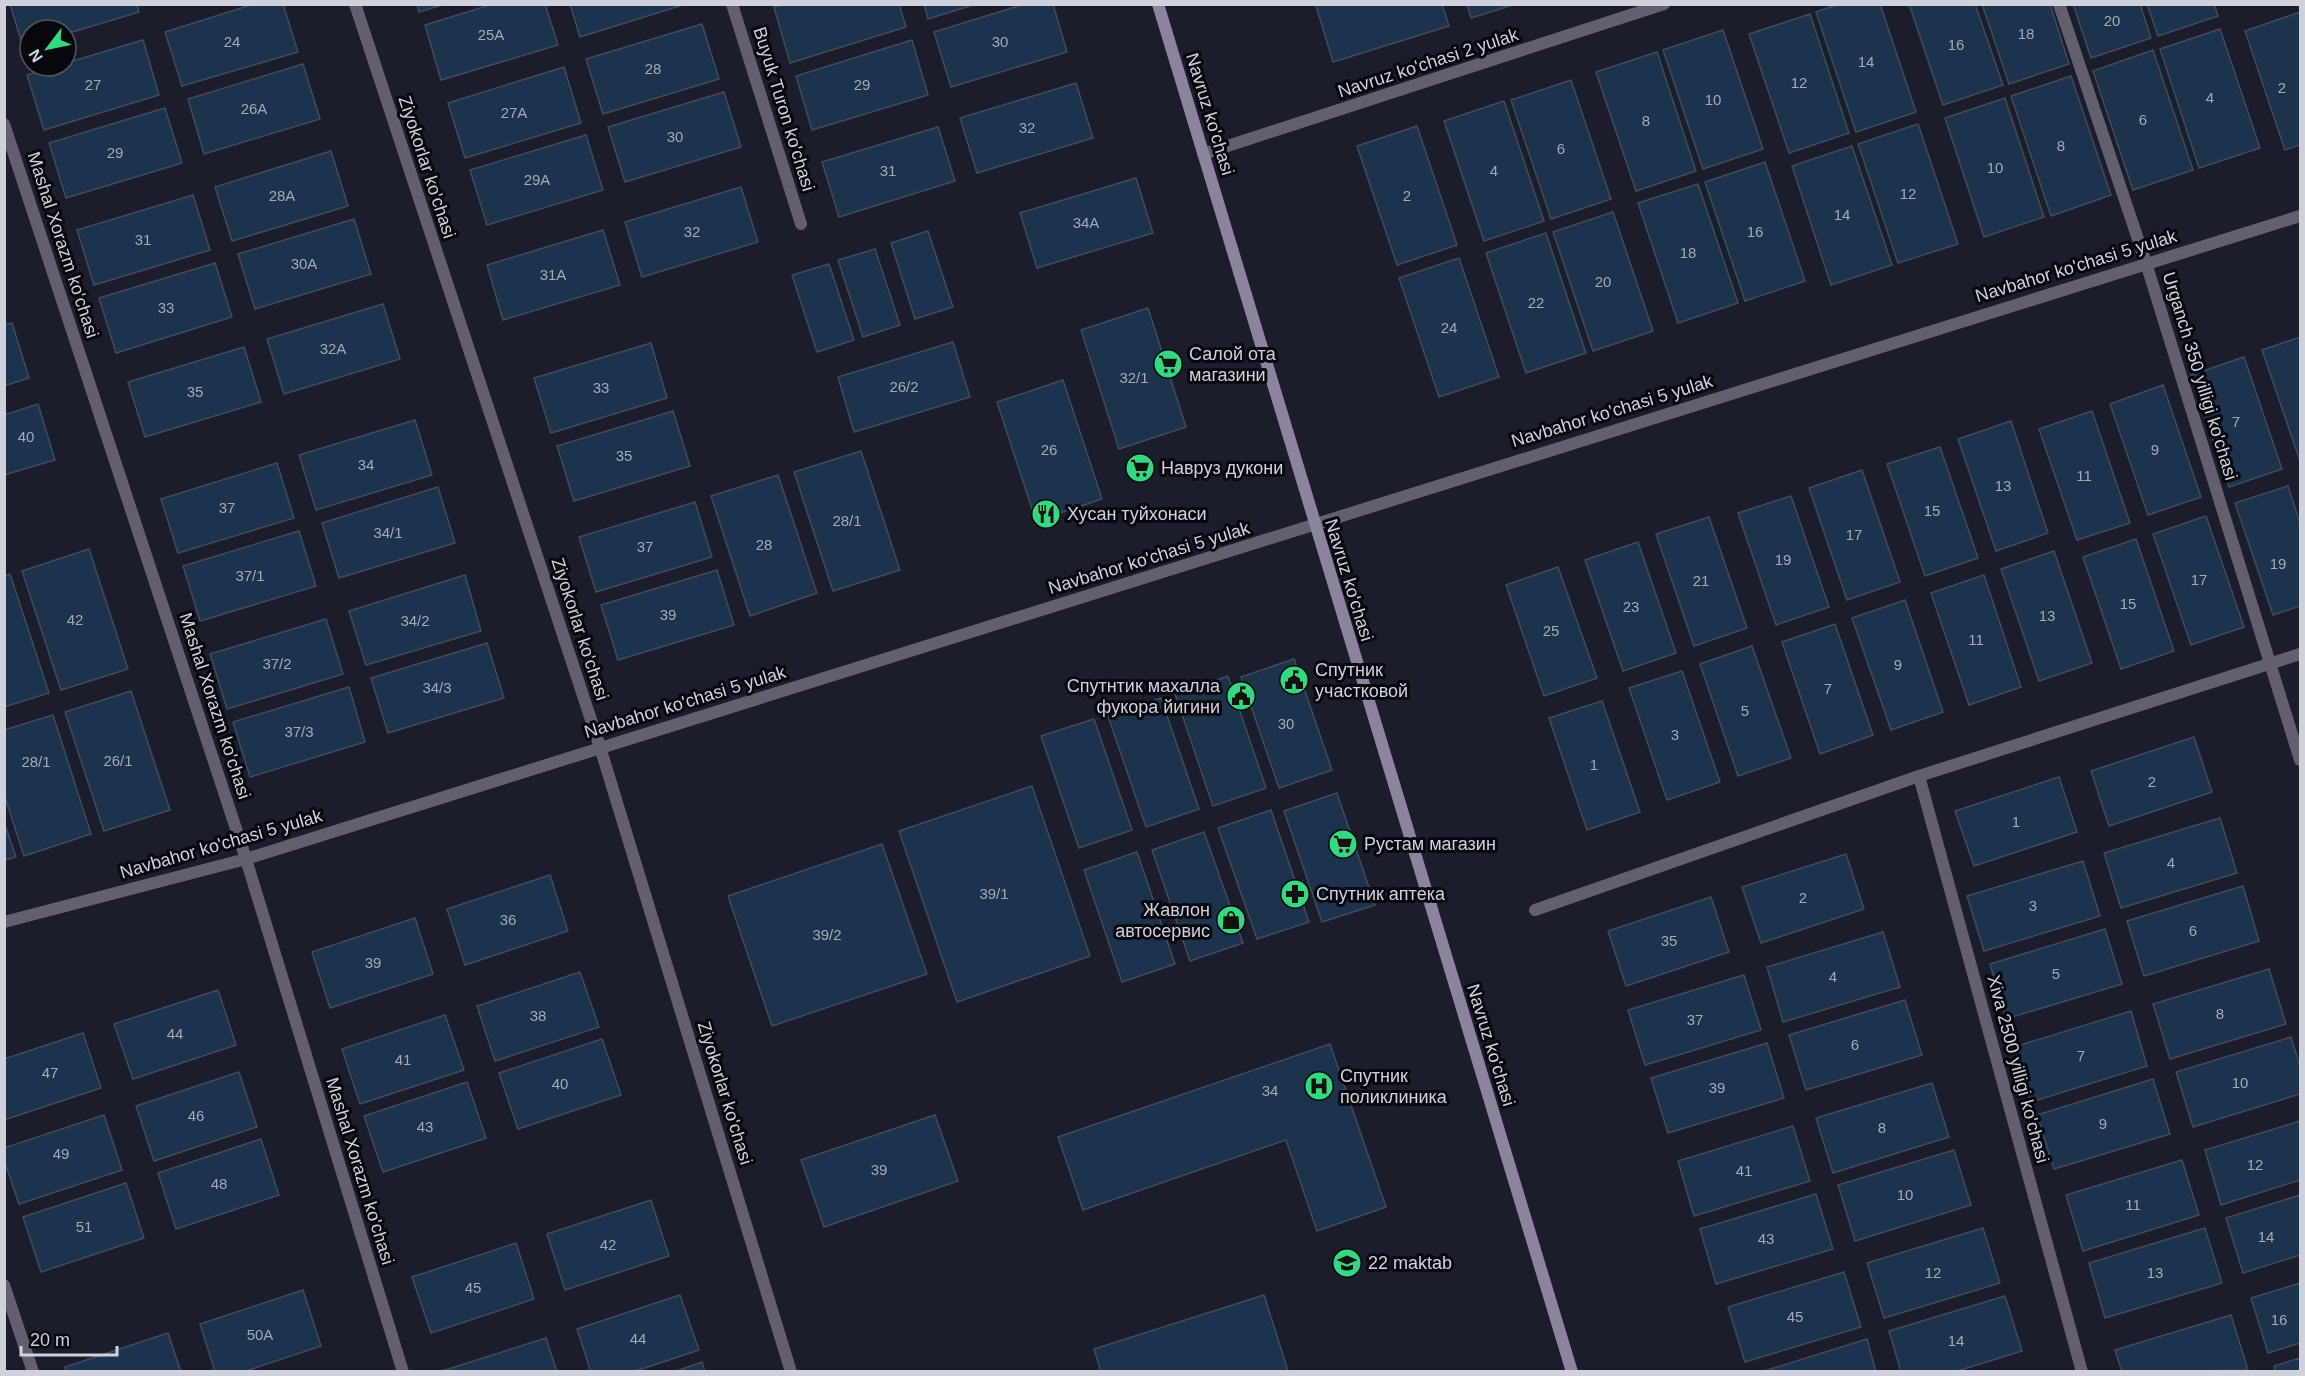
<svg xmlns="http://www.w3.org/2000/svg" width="2305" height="1376" font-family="Arial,sans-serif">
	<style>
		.building { fill: #1c334d; stroke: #414c59; stroke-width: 1.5 }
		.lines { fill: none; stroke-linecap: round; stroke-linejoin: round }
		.street { stroke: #645f6e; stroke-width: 12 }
		.secondary { stroke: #8c839c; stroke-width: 12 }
		.labels { text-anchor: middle; stroke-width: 6; stroke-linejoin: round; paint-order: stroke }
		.number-label { font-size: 15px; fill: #a2aab8 }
		.street-label { font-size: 18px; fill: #cfd1db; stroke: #07080d }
		.poi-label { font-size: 18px; fill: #cfd1db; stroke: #07080d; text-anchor: start }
	</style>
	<rect width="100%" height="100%" fill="#1b1d2a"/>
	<path class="building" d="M10,4H137L139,12L66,34V30H30V45L23,47Z
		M254,4H283L298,52L182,86L165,32Z
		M417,4H445L419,12Z
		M493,4H545L558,45L441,80L425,25Z
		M570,4H686L580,37Z
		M783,4H899L906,27L790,63L774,7Z
		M924,4H976L928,19Z
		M1025,4H1053L1067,52L951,87L934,32Z
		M1322,4H1442L1449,26L1333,62L1316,6Z
		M1467,4H1516L1471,18Z
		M1839,4H1880L1916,112L1856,132L1816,12Z
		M1909,4H1975L2003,85L1943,105Z
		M1982,4H2050L2069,64L2009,84Z
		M2073,4H2140L2151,38L2091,58Z
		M2147,4H2214L2218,16L2158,36Z
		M2300,12V145L2285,150L2245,31Z
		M1810,14L1849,133L1789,153L1749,34Z
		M702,24L719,79L603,114L586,59Z
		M2220,29L2260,148L2199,168L2160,49Z
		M1723,30L1763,149L1703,169L1663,50Z
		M143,40L159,95L44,130L27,75L56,66H66V63Z
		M912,40L928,95L812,130L796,76Z
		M2153,50L2193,170L2133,190L2093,71Z
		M1657,52L1696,171L1636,191L1596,72Z
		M303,64L320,119L204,154L188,99Z
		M564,67L581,123L465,158L448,103Z
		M2071,76L2111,195L2051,216L2011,96Z
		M1571,80L1611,199L1551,219L1511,100Z
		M1076,83L1093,138L977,173L960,118Z
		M724,92L741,147L625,182L608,127Z
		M2005,98L2044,217L1984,237L1945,118Z
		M1504,101L1544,221L1484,241L1444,121Z
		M165,108L182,163L66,198L49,143Z
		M1918,124L1958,244L1898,263L1858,144Z
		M1417,126L1457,245L1397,265L1357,146Z
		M938,127L955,181L839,217L822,162Z
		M586,135L603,190L487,225L470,170Z
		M1852,146L1892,265L1831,285L1792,166Z
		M331,151L348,206L232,241L215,187Z
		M1765,162L1805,281L1745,301L1705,182Z
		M1136,178L1153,233L1037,268L1020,213Z
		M1698,184L1738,303L1678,323L1638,203Z
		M741,187L758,242L642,277L625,222Z
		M193,195L210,250L94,285L77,230Z
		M1613,212L1653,331L1593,351L1553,232Z
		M354,219L371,274L255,309L238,254Z
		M603,230L620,285L503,320L487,265Z
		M928,231L953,307L915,319L891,243Z
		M1546,233L1586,353L1526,373L1486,253Z
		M875,249L900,325L863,337L838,260Z
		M1459,258L1499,377L1439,397L1399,278Z
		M215,263L232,317L116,353L99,298Z
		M829,264L854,340L817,352L792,275Z
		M383,304L400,359L284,394L267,339Z
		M1148,308L1186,427L1119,449L1081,330Z
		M12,323L29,378L4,386V325Z
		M2300,337V461L2262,350Z
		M953,342L970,397L854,432L838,377Z
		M651,343L667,398L551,433L534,378Z
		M244,347L261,402L145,437L128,382Z
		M2244,357L2282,469L2229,487L2191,375Z
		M1063,380L1102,499L1036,521L997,402Z
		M2163,385L2201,497L2148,515L2110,404Z
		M38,404L55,460L4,475V415Z
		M673,411L690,466L574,501L557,446Z
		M2092,411L2130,523L2077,540L2039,429Z
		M415,420L432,475L316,510L299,455Z
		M2011,421L2048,533L1996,551L1958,439Z
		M1940,447L1978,558L1925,576L1887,464Z
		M861,451L900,570L833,591L794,472Z
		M277,463L294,518L178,553L161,499Z
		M1862,470L1900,582L1847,600L1809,488Z
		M778,475L817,593L750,616L711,496Z
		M2288,486L2300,523V606L2273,615L2235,503Z
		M438,487L455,543L339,578L322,523Z
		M1791,496L1829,607L1776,625L1738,513Z
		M695,502L712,557L596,592L579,537Z
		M2206,516L2244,627L2191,645L2153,534Z
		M1709,517L1747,628L1694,646L1656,534Z
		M299,531L316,586L200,621L183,566Z
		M2136,539L2174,651L2121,669L2083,557Z
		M1638,542L1676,653L1623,671L1585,560Z
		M89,549L128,669L61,690L22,571Z
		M2054,551L2092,663L2039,681L2001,569Z
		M1558,567L1597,678L1544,696L1506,585Z
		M717,570L734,625L618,660L601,605Z
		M10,574L49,693L4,707V576Z
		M465,575L481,631L366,665L349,611Z
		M1984,575L2021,687L1969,705L1931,593Z
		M1905,600L1943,712L1891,730L1852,618Z
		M326,619L343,674L227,709L210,654Z
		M1835,624L1873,735L1820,754L1782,642Z
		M487,643L504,698L388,733L371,678Z
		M1752,646L1791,758L1738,776L1700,664Z
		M1294,659L1332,770L1279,788L1241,677Z
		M1682,671L1720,782L1667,800L1629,688Z
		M1228,676L1266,788L1213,806L1175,694Z
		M349,687L365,742L250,777L233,722Z
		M131,691L170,810L104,831L65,712Z
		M1161,698L1199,809L1146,827L1108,716Z
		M1602,701L1640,812L1587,830L1549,718Z
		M53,715L91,834L24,856L4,794V730Z
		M1094,719L1132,830L1079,848L1041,736Z
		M2194,737L2212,792L2109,826L2091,771Z
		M2059,777L2077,832L1974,866L1955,811Z
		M1032,786L1090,956L957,1002L899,831Z
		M1337,793L1375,905L1322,922L1284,811Z
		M1271,810L1309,922L1257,939L1218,828Z
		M2220,818L2237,873L2121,908L2104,853Z
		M4,822L16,857L4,860Z
		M1204,832L1243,943L1190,961L1152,850Z
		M882,844L927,974L772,1026L728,896Z
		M1137,852L1175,964L1122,982L1084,870Z
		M1846,854L1864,909L1761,943L1742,887Z
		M2083,861L2100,916L1984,951L1967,896Z
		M550,875L568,931L465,965L447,909Z
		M2243,886L2259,941L2144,976L2127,921Z
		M1711,897L1729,952L1626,986L1608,931Z
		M415,918L433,974L330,1008L312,952Z
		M2105,929L2122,984L2006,1019L1990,964Z
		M1883,932L1900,987L1783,1022L1767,967Z
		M2269,969L2286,1024L2170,1059L2153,1004Z
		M580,972L599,1027L495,1061L477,1006Z
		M1744,975L1761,1030L1645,1065L1628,1010Z
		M218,990L236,1045L133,1079L114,1024Z
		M1905,1000L1922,1055L1806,1090L1789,1035Z
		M2131,1011L2147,1066L2031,1102L2014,1047Z
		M445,1015L464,1070L360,1104L342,1049Z
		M83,1033L101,1088L4,1120V1059Z
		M2291,1037L2300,1066V1094L2193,1127L2176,1072Z
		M602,1039L621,1095L518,1129L499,1073Z
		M1767,1043L1784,1098L1668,1133L1651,1078Z
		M1330,1044L1386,1207L1317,1231L1286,1140L1083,1210L1058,1137Z
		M239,1072L257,1127L154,1161L136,1106Z
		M2153,1079L2170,1134L2054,1169L2037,1115Z
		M467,1082L486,1138L383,1172L364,1116Z
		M1932,1083L1949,1137L1833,1173L1816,1118Z
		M104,1115L122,1170L19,1204L4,1160V1148Z
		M935,1115L958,1181L824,1227L801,1160Z
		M2300,1121V1180L2221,1205L2205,1150Z
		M1793,1126L1810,1181L1694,1216L1678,1161Z
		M261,1139L279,1195L176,1229L158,1173Z
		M1954,1150L1971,1205L1855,1241L1838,1185Z
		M2182,1160L2199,1215L2083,1251L2066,1195Z
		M126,1183L144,1238L41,1272L23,1217Z
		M1816,1194L1833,1249L1716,1284L1700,1229Z
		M2300,1195V1255L2243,1273L2226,1218Z
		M651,1200L669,1256L565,1290L547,1234Z
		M1983,1228L2000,1283L1884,1318L1867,1263Z
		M2205,1228L2222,1283L2105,1318L2089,1263Z
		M516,1243L534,1299L431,1333L412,1277Z
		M1844,1272L1861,1327L1745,1362L1728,1307Z
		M2300,1283V1343L2268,1353L2251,1298Z
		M303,1290L321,1346L243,1372H215L200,1324Z
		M680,1295L699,1350L633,1372H591L577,1329Z
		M1264,1295L1288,1371L1101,1372L1094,1349Z
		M1264,1295L1288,1371L1101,1372L1094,1349Z
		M2005,1296L2022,1351L1954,1372H1901L1889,1331Z
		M2231,1315L2248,1370L2122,1372L2115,1350Z
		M168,1333L181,1372H66L65,1367Z
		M546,1338L557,1372L442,1371Z
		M1867,1339L1876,1372H1761Z
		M2300,1358V1372H2276L2274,1366Z
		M702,1362L705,1372H674Z"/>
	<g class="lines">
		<path class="street" d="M355,4L600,747L791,1372
			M732,4L801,224
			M2059,4L2146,263L2300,760
			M4,124L246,859L403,1372
			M1203,154L1664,4
			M1919,776L2082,1372
			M1535,910L1919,776L2300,654
			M4,922L246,859L2300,216
			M4,1285L33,1372"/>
		<path class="secondary" d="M1158,4L1572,1372"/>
	</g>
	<defs>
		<g id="supermarket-disc" transform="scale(1.5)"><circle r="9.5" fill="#34d881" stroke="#07080d"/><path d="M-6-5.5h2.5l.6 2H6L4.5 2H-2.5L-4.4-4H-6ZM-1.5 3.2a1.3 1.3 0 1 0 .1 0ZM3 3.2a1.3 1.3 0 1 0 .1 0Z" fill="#111"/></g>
		<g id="restaurant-disc" transform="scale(1.5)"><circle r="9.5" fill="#34d881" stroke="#07080d"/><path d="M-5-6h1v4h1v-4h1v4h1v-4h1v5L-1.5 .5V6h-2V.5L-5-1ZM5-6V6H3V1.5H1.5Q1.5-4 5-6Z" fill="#111"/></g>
		<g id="civic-disc" transform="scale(1.5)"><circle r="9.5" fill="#34d881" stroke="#07080d"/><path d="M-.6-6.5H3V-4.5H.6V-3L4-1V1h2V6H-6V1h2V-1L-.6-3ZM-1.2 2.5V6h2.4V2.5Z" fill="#111"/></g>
		<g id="pharmacy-disc" transform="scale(1.5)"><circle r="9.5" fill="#34d881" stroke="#07080d"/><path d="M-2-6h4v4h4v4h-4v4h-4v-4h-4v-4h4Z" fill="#111"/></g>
		<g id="shop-disc" transform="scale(1.5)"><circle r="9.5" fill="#34d881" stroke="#07080d"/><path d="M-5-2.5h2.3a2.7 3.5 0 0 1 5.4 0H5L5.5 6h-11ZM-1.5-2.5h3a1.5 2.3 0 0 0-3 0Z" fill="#111"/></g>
		<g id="hospital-disc" transform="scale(1.5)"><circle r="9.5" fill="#34d881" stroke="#07080d"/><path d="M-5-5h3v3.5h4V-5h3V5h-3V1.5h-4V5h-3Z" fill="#111"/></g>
		<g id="school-disc" transform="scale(1.5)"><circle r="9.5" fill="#34d881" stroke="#07080d"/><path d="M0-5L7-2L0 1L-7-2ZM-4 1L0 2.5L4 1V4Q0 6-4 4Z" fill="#111"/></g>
	</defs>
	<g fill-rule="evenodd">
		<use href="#supermarket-disc" x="1168" y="364"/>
		<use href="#supermarket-disc" x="1140" y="468"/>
		<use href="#restaurant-disc" x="1046" y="514"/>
		<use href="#civic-disc" x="1294" y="680"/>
		<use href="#civic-disc" x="1241" y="696"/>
		<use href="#supermarket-disc" x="1343" y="844"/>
		<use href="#pharmacy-disc" x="1295" y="894"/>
		<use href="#shop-disc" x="1231" y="920"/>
		<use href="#hospital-disc" x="1319" y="1086"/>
		<use href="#school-disc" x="1347" y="1263"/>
	</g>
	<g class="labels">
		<g class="number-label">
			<text x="2112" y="26">20</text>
			<text x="2026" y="39">18</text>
			<text x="491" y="40">25A</text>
			<text x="232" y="47">24</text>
			<text x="1000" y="47">30</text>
			<text x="1956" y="50">16</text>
			<text x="1866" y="67">14</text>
			<text x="653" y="74">28</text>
			<text x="1799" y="88">12</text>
			<text x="93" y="90">27</text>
			<text x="862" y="90">29</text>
			<text x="2282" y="93">2</text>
			<text x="2210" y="103">4</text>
			<text x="1713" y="105">10</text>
			<text x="254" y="114">26A</text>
			<text x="514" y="118">27A</text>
			<text x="2143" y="125">6</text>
			<text x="1646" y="126">8</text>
			<text x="1027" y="133">32</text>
			<text x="675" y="142">30</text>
			<text x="2061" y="151">8</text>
			<text x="1561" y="154">6</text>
			<text x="115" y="158">29</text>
			<text x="1995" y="173">10</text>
			<text x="888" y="176">31</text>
			<text x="1494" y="176">4</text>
			<text x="537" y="185">29A</text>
			<text x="1908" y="199">12</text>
			<text x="282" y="201">28A</text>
			<text x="1407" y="201">2</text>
			<text x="1842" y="220">14</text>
			<text x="1086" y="228">34A</text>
			<text x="692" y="237">32</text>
			<text x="1755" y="237">16</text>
			<text x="143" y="245">31</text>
			<text x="1688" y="258">18</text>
			<text x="304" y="269">30A</text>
			<text x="553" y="280">31A</text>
			<text x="1603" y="287">20</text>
			<text x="1536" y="308">22</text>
			<text x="166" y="313">33</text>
			<text x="1449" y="333">24</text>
			<text x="333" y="354">32А</text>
			<text x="1134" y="383">32/1</text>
			<text x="904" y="392">26/2</text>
			<text x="601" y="393">33</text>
			<text x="195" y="397">35</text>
			<text x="2236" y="427">7</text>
			<text x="26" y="442">40</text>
			<text x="1049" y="455">26</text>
			<text x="2155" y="455">9</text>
			<text x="624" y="461">35</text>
			<text x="366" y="470">34</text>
			<text x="2084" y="481">11</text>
			<text x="2003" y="491">13</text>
			<text x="227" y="513">37</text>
			<text x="1932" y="516">15</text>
			<text x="847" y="526">28/1</text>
			<text x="388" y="538">34/1</text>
			<text x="1854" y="540">17</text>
			<text x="764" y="550">28</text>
			<text x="645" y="552">37</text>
			<text x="1783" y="565">19</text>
			<text x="2278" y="569">19</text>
			<text x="250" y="581">37/1</text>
			<text x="2199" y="585">17</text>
			<text x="1701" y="586">21</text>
			<text x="2128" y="609">15</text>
			<text x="1631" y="612">23</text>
			<text x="668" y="620">39</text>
			<text x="2047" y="621">13</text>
			<text x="75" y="625">42</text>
			<text x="415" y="626">34/2</text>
			<text x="1551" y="636">25</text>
			<text x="1976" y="645">11</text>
			<text x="277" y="669">37/2</text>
			<text x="1898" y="670">9</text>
			<text x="437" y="693">34/3</text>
			<text x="1828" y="694">7</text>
			<text x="1745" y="716">5</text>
			<text x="1286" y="729">30</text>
			<text x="299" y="737">37/3</text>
			<text x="1675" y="740">3</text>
			<text x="118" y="766">26/1</text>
			<text x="36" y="767">28/1</text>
			<text x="1594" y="770">1</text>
			<text x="2152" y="787">2</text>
			<text x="2016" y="827">1</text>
			<text x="2171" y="868">4</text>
			<text x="994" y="899">39/1</text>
			<text x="1803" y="903">2</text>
			<text x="2033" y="911">3</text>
			<text x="508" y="925">36</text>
			<text x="2193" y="936">6</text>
			<text x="827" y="940">39/2</text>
			<text x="1669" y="946">35</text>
			<text x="373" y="968">39</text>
			<text x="2056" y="979">5</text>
			<text x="1833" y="982">4</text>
			<text x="2220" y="1019">8</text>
			<text x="538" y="1021">38</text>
			<text x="1695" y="1025">37</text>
			<text x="175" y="1039">44</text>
			<text x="1855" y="1050">6</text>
			<text x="2081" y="1061">7</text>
			<text x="403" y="1065">41</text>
			<text x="50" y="1078">47</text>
			<text x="2240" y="1088">10</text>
			<text x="560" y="1089">40</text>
			<text x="1717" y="1093">39</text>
			<text x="1270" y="1096">34</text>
			<text x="196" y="1121">46</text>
			<text x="2103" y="1129">9</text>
			<text x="425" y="1132">43</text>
			<text x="1882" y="1133">8</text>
			<text x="61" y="1159">49</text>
			<text x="2255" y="1170">12</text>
			<text x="879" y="1175">39</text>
			<text x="1744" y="1176">41</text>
			<text x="219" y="1189">48</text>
			<text x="1905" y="1200">10</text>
			<text x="2133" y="1210">11</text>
			<text x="84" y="1232">51</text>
			<text x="2266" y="1242">14</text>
			<text x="1766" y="1244">43</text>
			<text x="608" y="1250">42</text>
			<text x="1933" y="1278">12</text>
			<text x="2155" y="1278">13</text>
			<text x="473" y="1293">45</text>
			<text x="1795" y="1322">45</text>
			<text x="2279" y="1325">16</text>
			<text x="260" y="1340">50А</text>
			<text x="638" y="1344">44</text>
			<text x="1956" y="1346">14</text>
		</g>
		<g class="street-label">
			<text transform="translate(1428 63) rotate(-18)" y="6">Navruz ko'chasi 2 yulak</text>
			<text transform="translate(784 109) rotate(73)" y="6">Buyuk Turon ko'chasi</text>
			<text transform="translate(1210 114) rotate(73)" y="6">Navruz ko'chasi</text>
			<text transform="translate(427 167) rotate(72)" y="6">Ziyokorlar ko'chasi</text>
			<text transform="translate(63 245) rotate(72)" y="6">Mashal Xorazm ko'chasi</text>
			<text transform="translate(2076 266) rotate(-17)" y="6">Navbahor ko'chasi 5 yulak</text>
			<text transform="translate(2200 376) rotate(73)" y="6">Urganch 350 yilligi ko'chasi</text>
			<text transform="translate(1612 411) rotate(-17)" y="6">Navbahor ko'chasi 5 yulak</text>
			<text transform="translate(1149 558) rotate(-17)" y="6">Navbahor ko'chasi 5 yulak</text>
			<text transform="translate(1349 580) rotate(73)" y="6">Navruz ko'chasi</text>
			<text transform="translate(580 629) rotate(72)" y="6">Ziyokorlar ko'chasi</text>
			<text transform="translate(685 702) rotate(-17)" y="6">Navbahor ko'chasi 5 yulak</text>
			<text transform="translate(215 706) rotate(72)" y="6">Mashal Xorazm ko'chasi</text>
			<text transform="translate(221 844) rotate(-16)" y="6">Navbahor ko'chasi 5 yulak</text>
			<text transform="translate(1491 1045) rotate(73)" y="6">Navruz ko'chasi</text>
			<text transform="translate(2018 1069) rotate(75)" y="6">Xiva 2500 yilligi ko'chasi</text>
			<text transform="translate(725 1093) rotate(73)" y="6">Ziyokorlar ko'chasi</text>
			<text transform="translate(360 1171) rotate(73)" y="6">Mashal Xorazm ko'chasi</text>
		</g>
		<g class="poi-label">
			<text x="1189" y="360">Салой ота<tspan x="1189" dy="21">магазини</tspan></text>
			<text x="1161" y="474">Навруз дукони</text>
			<text x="1067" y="520">Хусан туйхонаси</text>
			<text x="1315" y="676">Спутник<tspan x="1315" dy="21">участковой</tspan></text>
			<text x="1220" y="692" text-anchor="end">Спутнтик махалла<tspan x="1220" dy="21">фукора йигини</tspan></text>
			<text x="1364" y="850">Рустам магазин</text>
			<text x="1316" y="900">Спутник аптека</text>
			<text x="1210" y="916" text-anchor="end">Жавлон<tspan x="1210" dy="21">автосервис</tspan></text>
			<text x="1340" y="1082">Спутник<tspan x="1340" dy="21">поликлиника</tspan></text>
			<text x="1368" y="1269">22 maktab</text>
		</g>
	</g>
	<rect width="2305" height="1376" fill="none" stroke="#cfd1db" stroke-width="12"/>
	<g transform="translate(48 48) rotate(238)"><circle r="28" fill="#07080d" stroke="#57585f" stroke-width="1.5"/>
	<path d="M0-4.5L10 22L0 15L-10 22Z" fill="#34d881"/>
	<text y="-9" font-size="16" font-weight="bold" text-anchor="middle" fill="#cfd1db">N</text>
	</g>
	<path d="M21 1346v9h96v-9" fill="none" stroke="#cfd1db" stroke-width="3"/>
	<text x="30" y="1346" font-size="18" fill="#cfd1db" stroke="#07080d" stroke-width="4.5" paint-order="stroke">20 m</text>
</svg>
